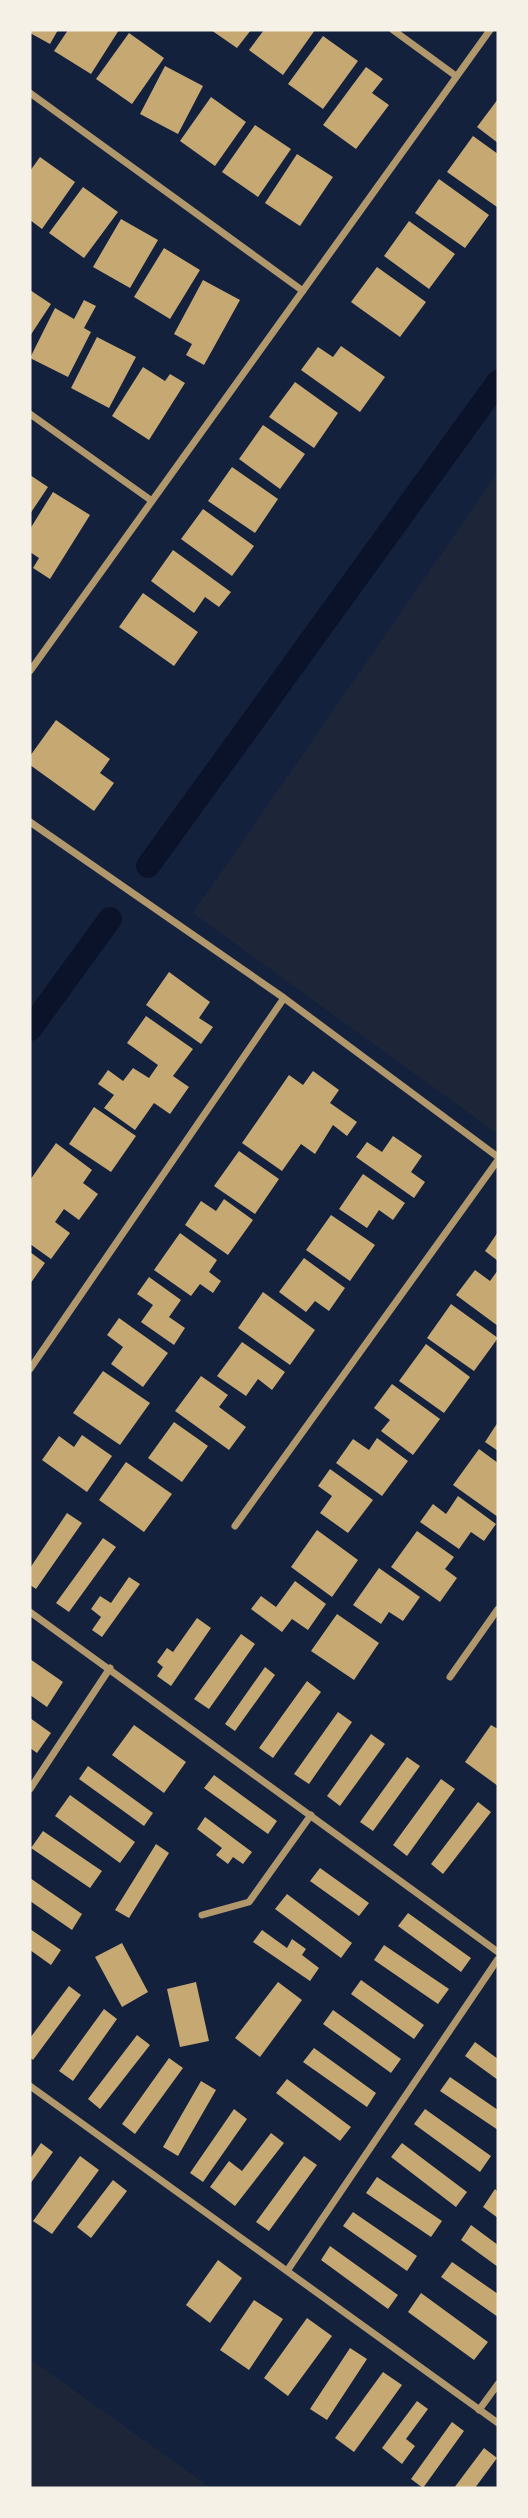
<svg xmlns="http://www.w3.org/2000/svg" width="528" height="2518" font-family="'Public Sans',sans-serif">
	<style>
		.green { fill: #1d2539 }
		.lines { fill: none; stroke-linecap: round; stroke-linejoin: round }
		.canal { stroke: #0b132b; stroke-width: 24 }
		.building { fill: #c6a872 }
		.minor { stroke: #b1986c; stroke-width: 7 }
	</style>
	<rect width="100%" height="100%" fill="#14213d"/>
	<path class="green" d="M498,472V1134L193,913Z
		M30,2359L211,2488H30Z"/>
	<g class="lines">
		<path class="canal" d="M148,866L498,382
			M30,1029L110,919"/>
	</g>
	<path class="building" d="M30,30H58L50,44L30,33Z
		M68,30H119L91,74L54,51Z
		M211,30H251L237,48Z
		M264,30H315L283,75L249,50Z
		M129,33L164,58L132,104L96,79Z
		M323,36L358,61L323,109L288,84Z
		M165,66L203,86L178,134L140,114Z
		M366,67L383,79L372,93L389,105L356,149L323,125Z
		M211,97L246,122L215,166L180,141Z
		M498,99V143L477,127Z
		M255,125L291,149L258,197L222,172Z
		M473,136L498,154L497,207L447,172Z
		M297,154L333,177L300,226L265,203Z
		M40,157L75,182L42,229L30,220V171Z
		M439,179L489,215L465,248L415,213Z
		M83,187L118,212L84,258L49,233Z
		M121,219L158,240L130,288L93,267Z
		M409,221L455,254L429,289L384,256Z
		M164,248L200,270L170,319L134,297Z
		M377,267L426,302L400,337L351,302Z
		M203,280L240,300L204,365L186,355L192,344L174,334Z
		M30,290L51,304L30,336Z
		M84,300L96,306L84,328L91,332L68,377L30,358L55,308L74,319Z
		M97,337L136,357L109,408L71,388Z
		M341,346L385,377L360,412L301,370L318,347L333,357Z
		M143,367L165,381L170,374L185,383L149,440L112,416Z
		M295,382L338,413L314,448L269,417Z
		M263,425L305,454L280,489L239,459Z
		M232,467L278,499L255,533L208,501Z
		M30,475L48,487L30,514Z
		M53,492L90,515L50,579L33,568L39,558L30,552V529Z
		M203,509L254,546L232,576L181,539Z
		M173,550L231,592L219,607L205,597L194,613L151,581Z
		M143,593L198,632L174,666L119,627Z
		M56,720L110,759L100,773L114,783L94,811L30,765V756Z
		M169,972L210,1002L199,1018L213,1027L201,1044L146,1005Z
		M146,1016L193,1049L173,1076L189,1087L170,1114L154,1103L135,1130L104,1108L114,1095L98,1084L108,1070L123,1081L133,1068L149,1078L158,1065L127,1043Z
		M313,1071L339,1090L330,1103L357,1122L347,1136L333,1125L315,1154L301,1144L282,1171L242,1143L289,1075L303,1085Z
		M94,1107L136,1136L111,1172L69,1144Z
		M393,1136L422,1156L411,1172L425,1182L414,1198L356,1157L367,1142L382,1152Z
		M56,1143L92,1170L83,1183L98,1194L79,1220L64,1209L55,1222L70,1233L51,1259L30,1244V1180Z
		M239,1151L279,1179L255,1214L214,1186Z
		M363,1174L405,1203L393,1220L379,1210L367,1228L339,1209Z
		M224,1199L253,1220L228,1255L185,1225L201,1201L216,1211Z
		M331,1215L375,1245L350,1281L306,1250Z
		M498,1232V1261L485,1251Z
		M180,1233L217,1260L209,1272L221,1281L213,1293L200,1284L191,1296L154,1270Z
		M30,1252L45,1263L30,1284Z
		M304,1258L345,1288L329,1311L315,1301L306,1312L279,1292Z
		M475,1270L490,1281L498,1270V1326L456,1295Z
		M149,1277L181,1300L169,1317L185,1328L174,1345L141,1322L153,1305L137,1294Z
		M263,1292L315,1330L290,1365L238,1328Z
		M451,1304L498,1338L474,1371L427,1338Z
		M119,1318L168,1353L143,1387L111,1364L123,1347L107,1335Z
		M242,1342L285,1372L272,1390L258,1379L246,1396L217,1376Z
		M426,1344L470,1377L444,1413L399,1381Z
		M103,1371L150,1403L120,1445L73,1413Z
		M201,1376L228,1395L219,1407L246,1427L229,1450L175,1411Z
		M392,1384L440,1419L413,1455L381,1431L390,1420L374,1408Z
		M174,1422L208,1446L182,1482L148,1458Z
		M498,1422V1451L485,1442Z
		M82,1435L112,1456L87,1492L42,1460L59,1436L74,1447Z
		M377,1438L408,1461L382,1496L336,1463L353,1439L369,1450Z
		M479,1449L498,1463V1517L453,1485Z
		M126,1462L172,1494L144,1532L99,1500Z
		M330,1469L373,1500L348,1533L320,1513L332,1496L318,1486Z
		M458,1496L496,1524L484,1541L471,1532L459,1549L420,1522L433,1504L446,1514Z
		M67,1513L82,1523L36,1589L30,1585V1568Z
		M317,1530L358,1560L332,1597L291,1567Z
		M417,1531L454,1557L445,1569L457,1578L440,1602L391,1567Z
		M103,1538L116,1547L69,1612L56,1603Z
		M379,1568L420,1597L403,1621L389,1612L381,1624L353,1605Z
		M129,1577L140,1584L102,1637L92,1630L101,1617L91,1609L100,1596L111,1603Z
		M295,1581L326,1604L308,1630L292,1619L282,1632L251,1609L261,1596L276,1607Z
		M337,1614L379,1643L354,1680L311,1651Z
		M197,1618L211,1628L171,1686L157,1676L163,1667L157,1662L167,1648L173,1652Z
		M241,1634L255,1644L209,1709L194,1699Z
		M30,1659L63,1682L47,1707L30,1695Z
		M265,1667L275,1675L235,1731L225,1724Z
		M307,1681L321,1692L273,1758L259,1748Z
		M338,1712L352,1722L309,1784L294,1774Z
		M30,1718L51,1733L37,1753L30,1748Z
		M134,1725L186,1762L164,1793L112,1755Z
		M491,1725L498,1729V1786L465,1762Z
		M371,1734L385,1744L340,1806L327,1796Z
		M407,1757L420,1766L373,1831L360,1822Z
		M88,1766L153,1813L144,1826L79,1779Z
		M214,1775L277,1821L268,1834L204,1788Z
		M441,1779L455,1789L407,1856L393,1845Z
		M70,1795L135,1842L120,1863L55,1816Z
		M478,1802L491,1812L443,1874L431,1864Z
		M205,1817L252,1852L243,1864L233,1857L228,1864L216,1855L222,1848L197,1829Z
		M43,1831L102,1871L90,1888L31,1848Z
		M156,1844L169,1853L129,1918L115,1910Z
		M320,1868L369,1903L359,1916L310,1881Z
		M30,1878L82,1914L72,1930L30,1901Z
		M287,1894L352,1943L341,1958L275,1909Z
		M408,1913L471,1958L461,1972L398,1926Z
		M30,1929L61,1950L51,1965L30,1950Z
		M262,1930L287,1948L292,1939L306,1949L302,1955L319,1968L310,1981L253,1942Z
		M122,1943L148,1992L122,2007L95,1957Z
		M384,1945L449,1989L438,2004L374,1960Z
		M361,1980L424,2025L414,2039L351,1994Z
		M196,1982L209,2041L180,2047L167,1989Z
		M278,1982L302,2000L260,2057L235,2038Z
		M69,1986L81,1995L33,2060L30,2057V2038Z
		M104,2009L117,2019L73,2081L59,2071Z
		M333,2010L401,2059L391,2073L323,2024Z
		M137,2035L150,2045L100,2109L88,2099Z
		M475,2042L498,2059V2080L465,2056Z
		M314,2048L376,2093L367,2107L303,2062Z
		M169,2058L183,2068L135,2134L122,2124Z
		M450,2077L498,2110V2130L440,2091Z
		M287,2079L351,2127L340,2141L276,2093Z
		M201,2081L216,2090L178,2156L163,2147Z
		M234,2109L247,2119L203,2182L190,2173Z
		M425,2109L491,2156L480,2172L414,2124Z
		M271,2133L284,2143L235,2206L210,2187L229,2161L242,2171Z
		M41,2143L53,2152L30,2184V2159Z
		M402,2143L467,2192L456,2207L391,2157Z
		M80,2156L99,2170L52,2234L33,2221Z
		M304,2156L317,2165L269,2231L256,2222Z
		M377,2177L442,2221L431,2237L366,2193Z
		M113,2180L127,2191L91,2238L77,2227Z
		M495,2189L498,2192V2218L483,2207Z
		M353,2212L417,2256L407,2271L343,2226Z
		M471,2225L498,2245V2267L461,2240Z
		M330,2246L398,2295L388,2309L321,2260Z
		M218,2260L242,2278L210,2323L186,2305Z
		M452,2262L498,2294V2317L441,2277Z
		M421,2293L488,2342L474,2360L408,2312Z
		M254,2300L283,2319L249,2370L220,2350Z
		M307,2318L332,2336L288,2396L264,2378Z
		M350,2348L367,2359L327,2420L310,2409Z
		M383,2372L402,2385L354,2452L335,2438Z
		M417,2401L428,2409L406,2439L415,2446L402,2464L382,2448Z
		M452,2422L464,2431L423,2488L411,2479Z
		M484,2448L497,2458L475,2488H454Z"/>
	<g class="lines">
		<path class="minor" d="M393,30L456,76
			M30,93L303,291
			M30,414L152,501
			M30,671L490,30
			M30,822L284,998L498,1157
			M30,1369L284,998
			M235,1526L498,1160
			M30,1612L498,1952
			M450,1677L498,1609
			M30,1789L110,1668
			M202,1915L249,1902L311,1815
			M30,2086L498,2423
			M287,2271L498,1959
			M479,2410L498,2384"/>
	</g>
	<rect width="528" height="2518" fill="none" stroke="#f6f1e7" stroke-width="63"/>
</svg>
